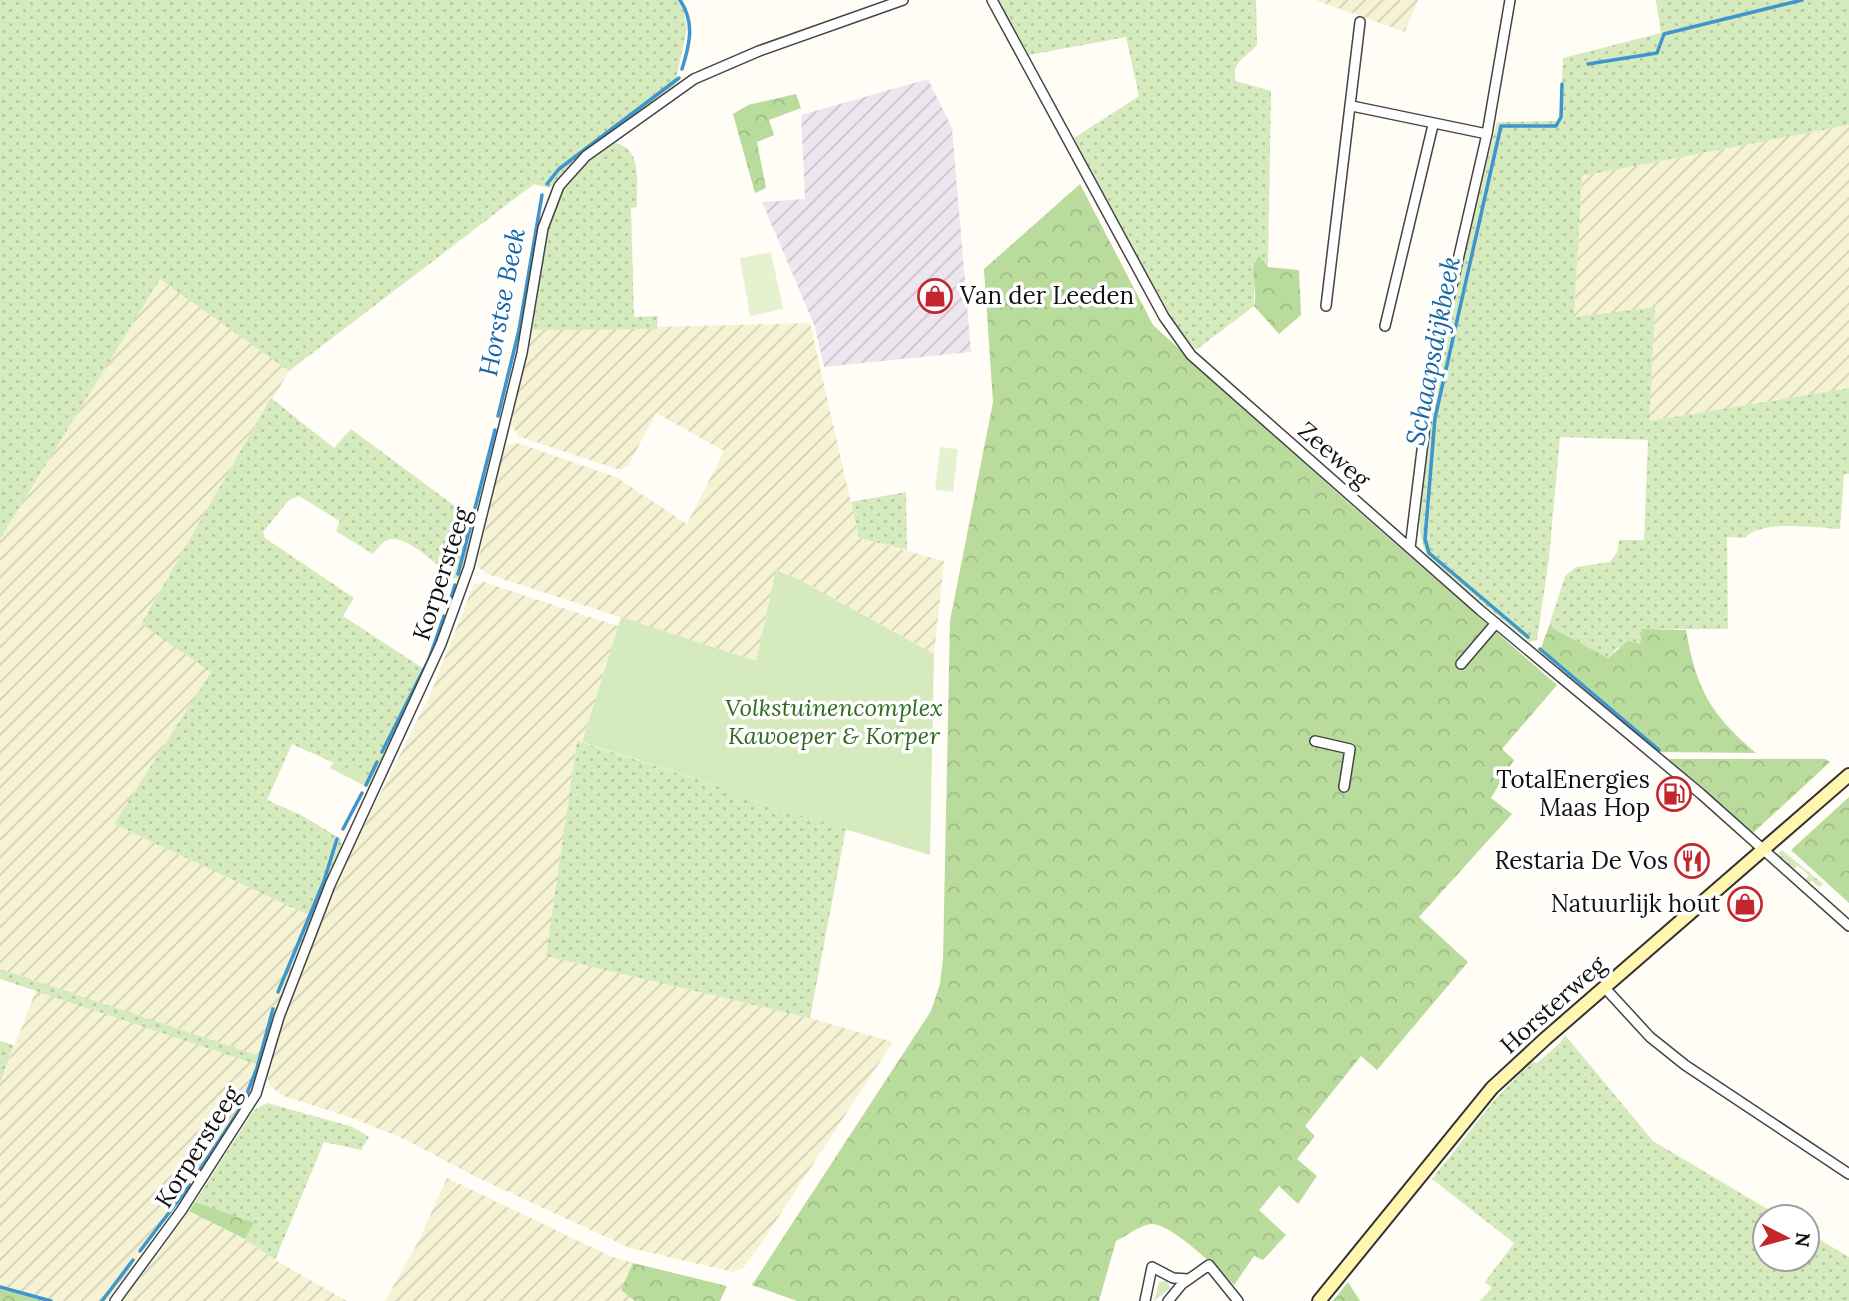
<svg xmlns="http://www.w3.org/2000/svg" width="1849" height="1301" font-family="Lora,serif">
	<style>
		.industrial { fill: url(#industrial-furrows) }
		.farmland { fill: url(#farmland-furrows) }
		.grass { fill: url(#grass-dots) }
		.forest { fill: url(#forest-crowns) }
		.park { fill: url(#park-crowns) }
		.garden { fill: #d5ebbd }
		.pitch { fill: #e6f2cf }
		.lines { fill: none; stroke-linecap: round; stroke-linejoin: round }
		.stream { stroke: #3f96cf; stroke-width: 3.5 }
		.street-casing { stroke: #444; stroke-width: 12 }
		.secondary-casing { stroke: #333; stroke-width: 16 }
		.street { stroke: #fff; stroke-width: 9 }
		.secondary { stroke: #fff6b0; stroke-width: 12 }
		.labels { text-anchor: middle; stroke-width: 7; stroke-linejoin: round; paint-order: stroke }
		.poi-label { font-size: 24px; fill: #111; stroke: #fff; text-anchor: end }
		.street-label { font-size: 24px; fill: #111; stroke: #fff }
		.park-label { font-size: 24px; font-style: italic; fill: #2f6b1f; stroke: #fff }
		.water-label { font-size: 26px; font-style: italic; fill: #1768a6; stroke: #fff }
	</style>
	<defs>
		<pattern id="industrial-furrows" width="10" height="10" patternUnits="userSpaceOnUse" patternTransform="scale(1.75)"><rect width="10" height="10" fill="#eee6ef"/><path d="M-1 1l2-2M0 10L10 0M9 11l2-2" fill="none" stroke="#cbc4cc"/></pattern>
		<pattern id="farmland-furrows" width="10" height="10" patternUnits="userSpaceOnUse" patternTransform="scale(1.75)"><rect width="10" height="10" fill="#f6f3d4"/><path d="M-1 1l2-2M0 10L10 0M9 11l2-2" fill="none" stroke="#d2cfb5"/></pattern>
		<pattern id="grass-dots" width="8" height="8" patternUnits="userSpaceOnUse" patternTransform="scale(1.75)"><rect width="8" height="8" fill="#d5ebbd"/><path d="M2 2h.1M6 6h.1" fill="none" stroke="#b6c8a1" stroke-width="1.8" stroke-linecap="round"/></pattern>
		<pattern id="forest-crowns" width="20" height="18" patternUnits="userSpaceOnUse" patternTransform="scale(1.75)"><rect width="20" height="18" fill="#b9dc9c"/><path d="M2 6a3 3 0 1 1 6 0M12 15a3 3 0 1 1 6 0" fill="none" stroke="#9ebc85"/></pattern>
		<pattern id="park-crowns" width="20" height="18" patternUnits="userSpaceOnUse" patternTransform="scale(1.75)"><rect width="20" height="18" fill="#d5ebbd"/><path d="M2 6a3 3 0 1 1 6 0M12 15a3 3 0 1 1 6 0" fill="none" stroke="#b6c8a1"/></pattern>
	</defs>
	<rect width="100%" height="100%" fill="#fffdf5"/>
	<path class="industrial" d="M928,79L952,128L971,352L824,367L815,327L762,202L805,199L801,115Z"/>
	<path class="farmland" d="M1315,0H1418L1405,32Z
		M1849,125V388L1649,421L1574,317L1582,176Z
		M160,278L289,371L141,623L212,672L114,824L312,917L275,1016L263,1057L0,969V539Z
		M810,323L859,538L944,561L934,654L800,580L776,570L756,661L487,574L477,566L504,446L517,443L616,477L687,524L724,451L656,413L628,466L620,470L518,436L511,424L532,330Z
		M484,582L618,626L582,742L577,741L547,956L810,1018L893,1042L758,1248L743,1268L733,1272L630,1248L476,1177L406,1140L355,1119L284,1096L270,1086L267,1077L285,1014L347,860L430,695L474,584Z
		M36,990L261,1066L253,1091L224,1139L107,1301H52L0,1289V1083Z
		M447,1178L610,1256L633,1263L621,1290L635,1301H385L417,1244Z
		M189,1211L245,1239L275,1260L347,1301H123Z"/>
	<path class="grass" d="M0,0H682L687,29L674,88L575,159L549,188L534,184L289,371L160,279L0,539Z
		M999,0H1256L1257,45C1246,58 1230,63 1236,81L1271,91L1268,267L1255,260L1254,306L1196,350L1182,334L1156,293L1074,138L1139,96L1126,37L1029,55Z
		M1656,0H1849V125L1582,176L1574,317L1655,307L1649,421L1849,388V474H1844L1840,529C1816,528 1761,519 1745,538L1727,537L1728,629H1642L1640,644L1617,648L1608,658L1549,626L1565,576L1576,567L1610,562L1617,552L1619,540H1644L1648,440L1560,437L1549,558L1537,640L1529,642L1427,556C1415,529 1421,506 1423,478C1433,357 1468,239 1497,122L1560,121L1563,58L1661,33Z
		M614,143C644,148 636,184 637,207L631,208L634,317L658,316L657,329L532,330C538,290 540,225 561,191C573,171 596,157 614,143Z
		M271,398L334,448L351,429L475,521L462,579L453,578C438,567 404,530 385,541C381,544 376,550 373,554L336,531L340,521L299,496L289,500L263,532L265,538L354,598L343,616L427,671L374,781L292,744L267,800L301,815L341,839L342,846L312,917L114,824L211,672L141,624Z
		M906,492L907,550L859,538L851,502Z
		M577,741L725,788L730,794L846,828L810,1018L546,956Z
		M1782,850L1823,884L1819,887L1812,881L1808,883L1805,880L1809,875L1798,866L1793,870L1776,855Z
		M0,969L263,1057L261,1066L0,979Z
		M1565,1035L1653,1141L1781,1217H1765V1259H1807V1232L1849,1257V1301H1480L1492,1288L1485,1282L1514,1243L1432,1179L1497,1097L1532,1062L1537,1063L1560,1043Z
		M0,1041L14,1045L0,1083Z
		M267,1103L353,1127L369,1137L361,1150L324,1142L275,1260L245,1239L253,1224L195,1202L254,1110Z"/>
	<path class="forest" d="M796,94L801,108L769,120L774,135L757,142L766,188L755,193L733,114L748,105Z
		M1080,184L1153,325L1343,498L1557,685L1502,749L1514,760L1491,798L1512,814L1419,917L1468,962L1377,1070L1361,1056L1305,1126L1315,1136L1297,1159L1317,1176L1298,1204L1279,1186L1259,1210L1286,1235L1263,1260L1254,1256L1234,1285C1220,1271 1170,1222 1151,1224C1140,1225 1126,1236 1116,1241L1099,1301H797L752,1285L931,1011L940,984L943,959L950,621L993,402L984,269Z
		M1259,256L1268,267L1299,270L1301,315L1279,334L1254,306C1259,290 1247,269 1259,256Z
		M1549,626L1608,658L1628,641L1640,644L1642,629L1686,630C1696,689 1711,715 1756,753L1659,752L1540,651Z
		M1668,759H1825L1830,762L1753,833Z
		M1849,797V903L1791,850Z
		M195,1202L254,1223L245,1239L189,1211Z
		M633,1263L727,1286L720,1301H635L621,1290Z
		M1348,1282L1360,1301H1333Z
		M0,1289L52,1301H0Z"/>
	<path class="park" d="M1167,1281L1170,1288L1154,1301L1159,1282Z"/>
	<path class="garden" d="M776,570L800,580L934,654L930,855L730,794L725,788L582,742L621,617L756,661Z
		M334,762L374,781L367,787L330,768Z"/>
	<path class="pitch" d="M771,252L783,309L750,316L740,258Z
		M940,447L958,449L953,492L935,490Z"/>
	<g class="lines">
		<path class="stream" d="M680,0C695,22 690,44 682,69
			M1588,64L1657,53L1664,34L1802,0
			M547,184L559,169L679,78
			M498,416L519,330L542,195
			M475,508L495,430
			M458,574L472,520
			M449,604L455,585
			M1528,637L1429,553L1425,539L1435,418L1501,126H1556L1561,117L1562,84
			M1540,649L1659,750
			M382,752L429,659L444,616
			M366,785L377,762
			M343,829L362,793
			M278,992L324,881L337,839
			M195,1177L242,1106L257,1068L273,1009
			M140,1251L190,1185
			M0,1287L51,1301
			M102,1301L133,1260"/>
		<g class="street-casing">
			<path id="street" d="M992,0L1164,317L1191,355L1480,610L1701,794L1849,926
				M1352,106L1487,134
				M1326,306L1360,22
				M1385,326L1433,125
				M1410,548L1431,377L1487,134L1510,0
				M1461,664L1496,623
				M1315,741L1350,749L1344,787
				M1604,987L1650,1037L1685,1065L1849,1174
				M115,1301L181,1211L256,1094L279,1017L330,885L441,644L469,567L522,353L543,228L559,186L586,156L694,79L759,51L903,0
				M1145,1301L1152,1267L1173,1278L1188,1279
				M1168,1301L1182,1284L1209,1265L1238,1301"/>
		</g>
		<g class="secondary-casing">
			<path id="secondary" d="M1319,1301L1492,1088L1545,1039L1849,775"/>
		</g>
		<use href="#street" class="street"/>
		<use href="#secondary" class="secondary"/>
	</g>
	<defs>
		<g id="shop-ring" transform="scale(1.75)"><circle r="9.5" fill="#fff" stroke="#c4262e" stroke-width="1.5"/><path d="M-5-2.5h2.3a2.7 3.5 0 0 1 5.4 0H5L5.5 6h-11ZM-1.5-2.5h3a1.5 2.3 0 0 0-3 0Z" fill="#c4262e"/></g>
		<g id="fuel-ring" transform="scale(1.75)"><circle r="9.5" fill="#fff" stroke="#c4262e" stroke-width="1.5"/><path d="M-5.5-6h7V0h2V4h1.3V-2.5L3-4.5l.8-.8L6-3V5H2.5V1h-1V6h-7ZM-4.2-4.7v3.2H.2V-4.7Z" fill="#c4262e"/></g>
		<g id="restaurant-ring" transform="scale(1.75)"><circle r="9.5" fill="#fff" stroke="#c4262e" stroke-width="1.5"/><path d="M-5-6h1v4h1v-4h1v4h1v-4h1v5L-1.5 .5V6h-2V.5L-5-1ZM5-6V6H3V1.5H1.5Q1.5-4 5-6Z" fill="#c4262e"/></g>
	</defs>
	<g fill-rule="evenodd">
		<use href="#shop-ring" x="935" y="296"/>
		<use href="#fuel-ring" x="1674" y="794"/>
		<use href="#restaurant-ring" x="1692" y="861"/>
		<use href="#shop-ring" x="1745" y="904"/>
	</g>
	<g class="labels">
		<g class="poi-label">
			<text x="960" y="304" text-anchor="start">Van der Leeden</text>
			<text x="1650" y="788">TotalEnergies<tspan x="1650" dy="28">Maas Hop</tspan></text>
			<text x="1668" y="869">Restaria De Vos</text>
			<text x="1720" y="912">Natuurlijk hout</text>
		</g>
		<g class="street-label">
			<text transform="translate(1334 455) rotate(41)" y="8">Zeeweg</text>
			<text transform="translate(442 574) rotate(-72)" y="8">Korpersteeg</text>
			<text transform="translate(1553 1005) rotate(-42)" y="8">Horsterweg</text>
			<text transform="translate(198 1147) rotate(-58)" y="8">Korpersteeg</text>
		</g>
		<g class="park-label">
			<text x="834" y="716">Volkstuinencomplex<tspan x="834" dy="28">Kawoeper &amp; Korper</tspan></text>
		</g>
		<g class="water-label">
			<text transform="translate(502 302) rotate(-79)" y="9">Horstse Beek</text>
			<text transform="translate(1433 351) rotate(-79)" y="9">Schaapsdijkbeek</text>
		</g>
	</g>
	<g transform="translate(1786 1238) rotate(96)"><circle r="33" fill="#ffffff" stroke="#a0a0a0" stroke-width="2"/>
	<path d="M0-5L12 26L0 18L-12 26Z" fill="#c4262e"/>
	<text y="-10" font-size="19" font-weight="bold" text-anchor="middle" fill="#111111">N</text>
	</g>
</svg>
